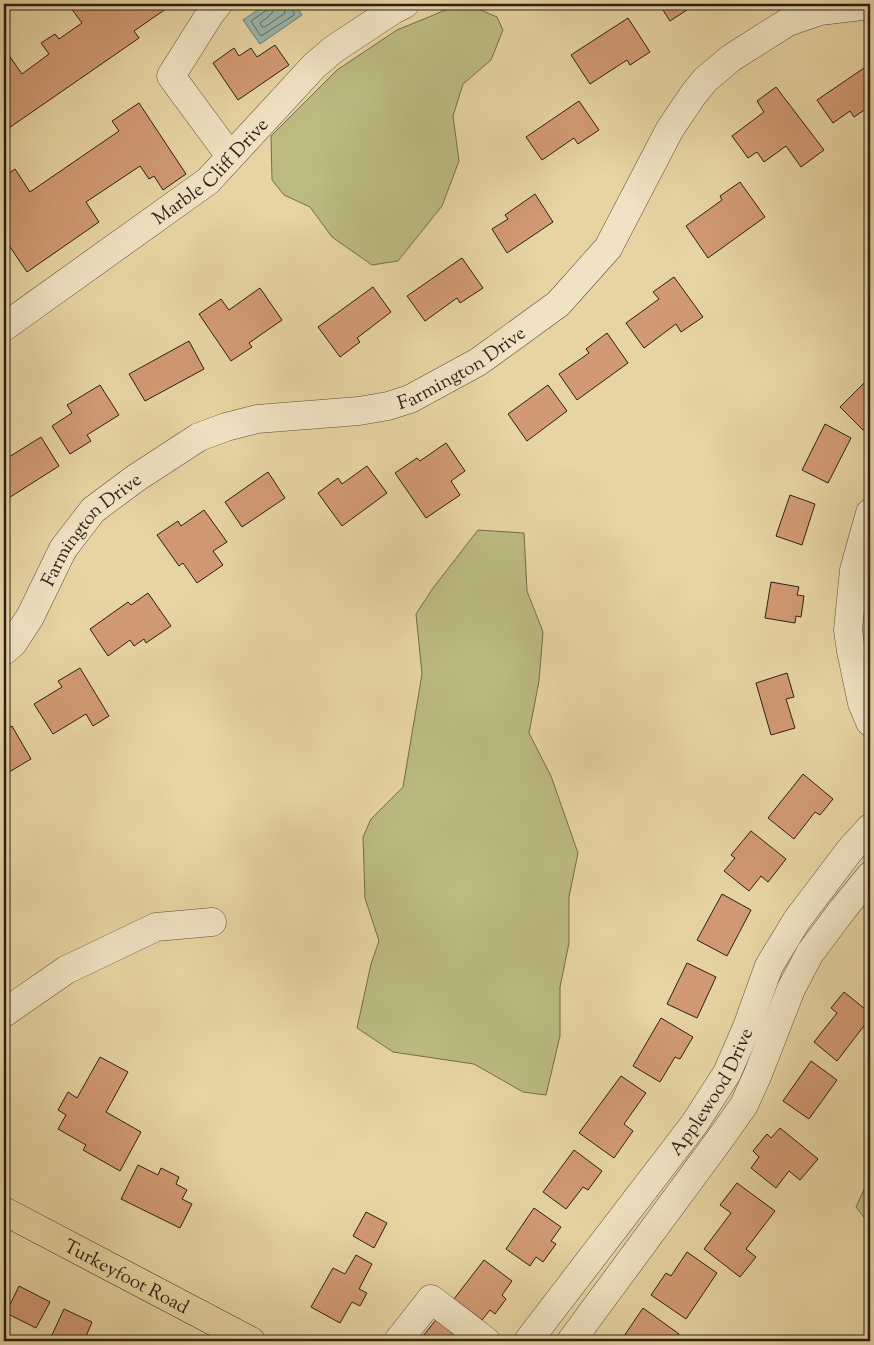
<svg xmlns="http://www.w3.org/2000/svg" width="874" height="1345" font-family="'Sorts Mill Goudy',serif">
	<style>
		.green { fill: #bbbb81; stroke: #726c4c }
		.water { fill: #98b7ab; stroke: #6c7a70 }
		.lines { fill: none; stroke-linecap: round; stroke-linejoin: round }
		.shore { stroke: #616a62; stroke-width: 1 }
		.building { fill: #d29a74; stroke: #2a1e18 }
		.minor-casing { stroke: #5a4c3b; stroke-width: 29 }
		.major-casing { stroke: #2a1e18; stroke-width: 29 }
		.minor { stroke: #f0e3c3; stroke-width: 28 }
		.major { stroke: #e8d4a3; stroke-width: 28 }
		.labels { text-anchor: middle; stroke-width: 5; stroke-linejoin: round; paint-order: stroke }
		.street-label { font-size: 19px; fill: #2a1e18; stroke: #f0e3c3 }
	</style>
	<rect width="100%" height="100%" fill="#e8d4a3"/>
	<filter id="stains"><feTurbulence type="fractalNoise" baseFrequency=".004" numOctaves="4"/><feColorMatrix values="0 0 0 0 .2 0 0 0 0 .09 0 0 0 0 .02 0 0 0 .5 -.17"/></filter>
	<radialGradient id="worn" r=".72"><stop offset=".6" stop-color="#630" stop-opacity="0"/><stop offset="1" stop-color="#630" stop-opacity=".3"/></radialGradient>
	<path class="green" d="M453,7L476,8L497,17L503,30L491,60L463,84L453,116L459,161L442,206L398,261L372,265L332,237L310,207L284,195L272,180L271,136L337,70L397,30Z
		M478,530L524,533L527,591L543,632L539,681L529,733L551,776L578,853L569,897V943L560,987V1036L546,1095L523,1092L474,1064L393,1052L357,1028L371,964L379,941L365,898L363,837L371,819L403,787L422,674L416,614L433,588Z
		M870,1184V1225L856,1207L866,1185Z"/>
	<path class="water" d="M267,4H295L302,15L260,44L243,20Z"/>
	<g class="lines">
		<path class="shore" d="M269,4L267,10L251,21L261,36L294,15V13L291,7V4
			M275,4C275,14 267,17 260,23L262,27H265L285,13L284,4"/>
	</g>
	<path class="building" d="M77,4H173L134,31L139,38L6,130L4,127V57L8,54L22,74L49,54L41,43L55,34L59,39L82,23L71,8Z
		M659,4H696L670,21Z
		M628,18L650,52L630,65L627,60L590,84L571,55Z
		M275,45L289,65L238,100L213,63L234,48L239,56L251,48L257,57Z
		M870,64V106L854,117L850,111L833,123L817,100Z
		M776,87L824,150L801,167L786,146L764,162L757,152L748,158L732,136L764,112L757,101Z
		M579,101L599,130L578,144L574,138L542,160L526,137Z
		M139,103L186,174L163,190L154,176L149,179L140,166L86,202L99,222L27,272L8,244L4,247V177L15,169L30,192L119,131L112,121Z
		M740,182L765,217L708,258L686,226L722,200L720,196Z
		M535,194L553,222L507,253L492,229L508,219L505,215Z
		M462,258L483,288L460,303L457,298L425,321L407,296Z
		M674,277L703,317L681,332L676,324L644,348L626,323L659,299L653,292Z
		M373,287L391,312L357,338L360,342L340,357L318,327Z
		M260,288L282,320L249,343L252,347L231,361L199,314L221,299L229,310Z
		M607,333L628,363L577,400L559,374L589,353L586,349Z
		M189,341L204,369L145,401L129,374Z
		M870,377V423L863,430L840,407Z
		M100,385L119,415L87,435L91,441L70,454L52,426L72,413L67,405Z
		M548,385L567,411L527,441L508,414Z
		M825,424L851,438L828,483L802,470Z
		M41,437L59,466L4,501V460Z
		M446,443L465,471L451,481L460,495L426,518L395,473L417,458L420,461Z
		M367,466L387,493L342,526L318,493L338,478L342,484Z
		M268,472L285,498L242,527L225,502Z
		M790,495L815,504L802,545L776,536Z
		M204,510L227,542L213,551L223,565L197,583L183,563L179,566L157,535L178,521L181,526Z
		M771,582L799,587L797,595L804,596L801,617L796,616L795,623L765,618Z
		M148,593L171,626L146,643L144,639L134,646L130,640L108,656L90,629L128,602L131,605Z
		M80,668L109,716L93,726L86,714L53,734L34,704L62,687L58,681Z
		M787,673L794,697L786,699L795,728L771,735L756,683Z
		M12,726L31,759L4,775V731Z
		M803,774L833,799L820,815L815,812L794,839L768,818Z
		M751,831L786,859L768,882L761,876L749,891L724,871L735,858L731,855Z
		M722,894L751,910L727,956L697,940Z
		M687,963L716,977L697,1018L667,1004Z
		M844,992L870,1013V1018L837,1061L814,1042L837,1013L831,1008Z
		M661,1018L693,1037L680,1059L675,1057L660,1082L633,1066Z
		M100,1057L128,1072L106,1112L141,1132L120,1171L83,1150L86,1145L58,1129L66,1115L58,1110L68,1092L77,1098Z
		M811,1061L837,1080L809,1119L783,1101Z
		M621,1076L646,1093L624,1124L633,1131L614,1158L579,1133Z
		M780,1128L818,1159L800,1180L789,1171L776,1188L751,1168L759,1157L753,1151L767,1134L771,1138Z
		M574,1150L602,1171L588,1190L583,1187L566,1209L543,1192Z
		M138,1165L158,1175L161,1168L179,1177L176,1184L187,1190L182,1199L192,1204L180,1228L121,1199Z
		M737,1183L775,1211L746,1249L756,1257L740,1277L704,1249L731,1213L720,1205Z
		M534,1208L561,1227L551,1241L556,1244L543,1262L536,1257L530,1266L506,1249Z
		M366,1212L387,1223L374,1248L353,1236Z
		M687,1252L717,1273L686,1319L651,1295L666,1273L671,1276Z
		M356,1255L372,1264L359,1289L367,1293L360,1306L352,1302L340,1323L311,1307L333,1268L345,1274Z
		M484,1260L512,1281L502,1295L506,1299L495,1314L490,1310L482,1320L454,1299Z
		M19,1286L50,1302L36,1328L6,1313Z
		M643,1308L679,1334L674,1341H630L624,1336Z
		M64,1309L92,1322L84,1341H60L51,1337Z
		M439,1316L464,1341H419Z"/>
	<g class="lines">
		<g class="minor-casing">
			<g id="minor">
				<path d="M218,4L210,14L171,76L230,156"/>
				<path id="s1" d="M4,327L208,181L314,66L334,49L393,10L405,4"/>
				<path d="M870,513L854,570L848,630L851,651L862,703L870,722"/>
				<path id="s2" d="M4,651L13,643L30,617L63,549L93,510L136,478L199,437L226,427L257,419L359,411L388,406L410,399L478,362L558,304L608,248L670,129L693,95L705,80L731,58L788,22L820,11L870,5"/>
				<path d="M4,1013L66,970L156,927L212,922"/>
				<path d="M398,1341L431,1299L486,1341"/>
				<path id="s3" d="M528,1341L695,1123L727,1073L747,1027L769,966L797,920L850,850L870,828"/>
				<path d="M571,1341L720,1139L744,1105L758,1074L791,989L810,953L843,909L870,876"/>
			</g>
		</g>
		<g class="major-casing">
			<g id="major">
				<path id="s4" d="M4,1211L251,1341"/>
			</g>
		</g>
		<use href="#minor" class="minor"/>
		<use href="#major" class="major"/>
	</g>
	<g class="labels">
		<g class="street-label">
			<text dy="7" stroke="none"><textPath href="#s1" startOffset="259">Marble Cliff Drive</textPath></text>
			<text dy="7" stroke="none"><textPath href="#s2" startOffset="572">Farmington Drive</textPath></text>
			<text dy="7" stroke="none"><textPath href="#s2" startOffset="152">Farmington Drive</textPath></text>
			<text dy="7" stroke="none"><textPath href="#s3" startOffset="310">Applewood Drive</textPath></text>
			<text dy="7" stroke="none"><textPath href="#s4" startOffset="139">Turkeyfoot Road</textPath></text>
		</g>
	</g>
	<rect width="874" height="1345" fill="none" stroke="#e8d4a3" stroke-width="20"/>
	<rect x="5" y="5" width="864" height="1335" fill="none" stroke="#2a1e18" stroke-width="2.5"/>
	<rect x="10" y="10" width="854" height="1325" fill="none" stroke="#2a1e18"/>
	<rect width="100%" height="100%" filter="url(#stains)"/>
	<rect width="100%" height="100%" fill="url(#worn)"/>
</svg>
